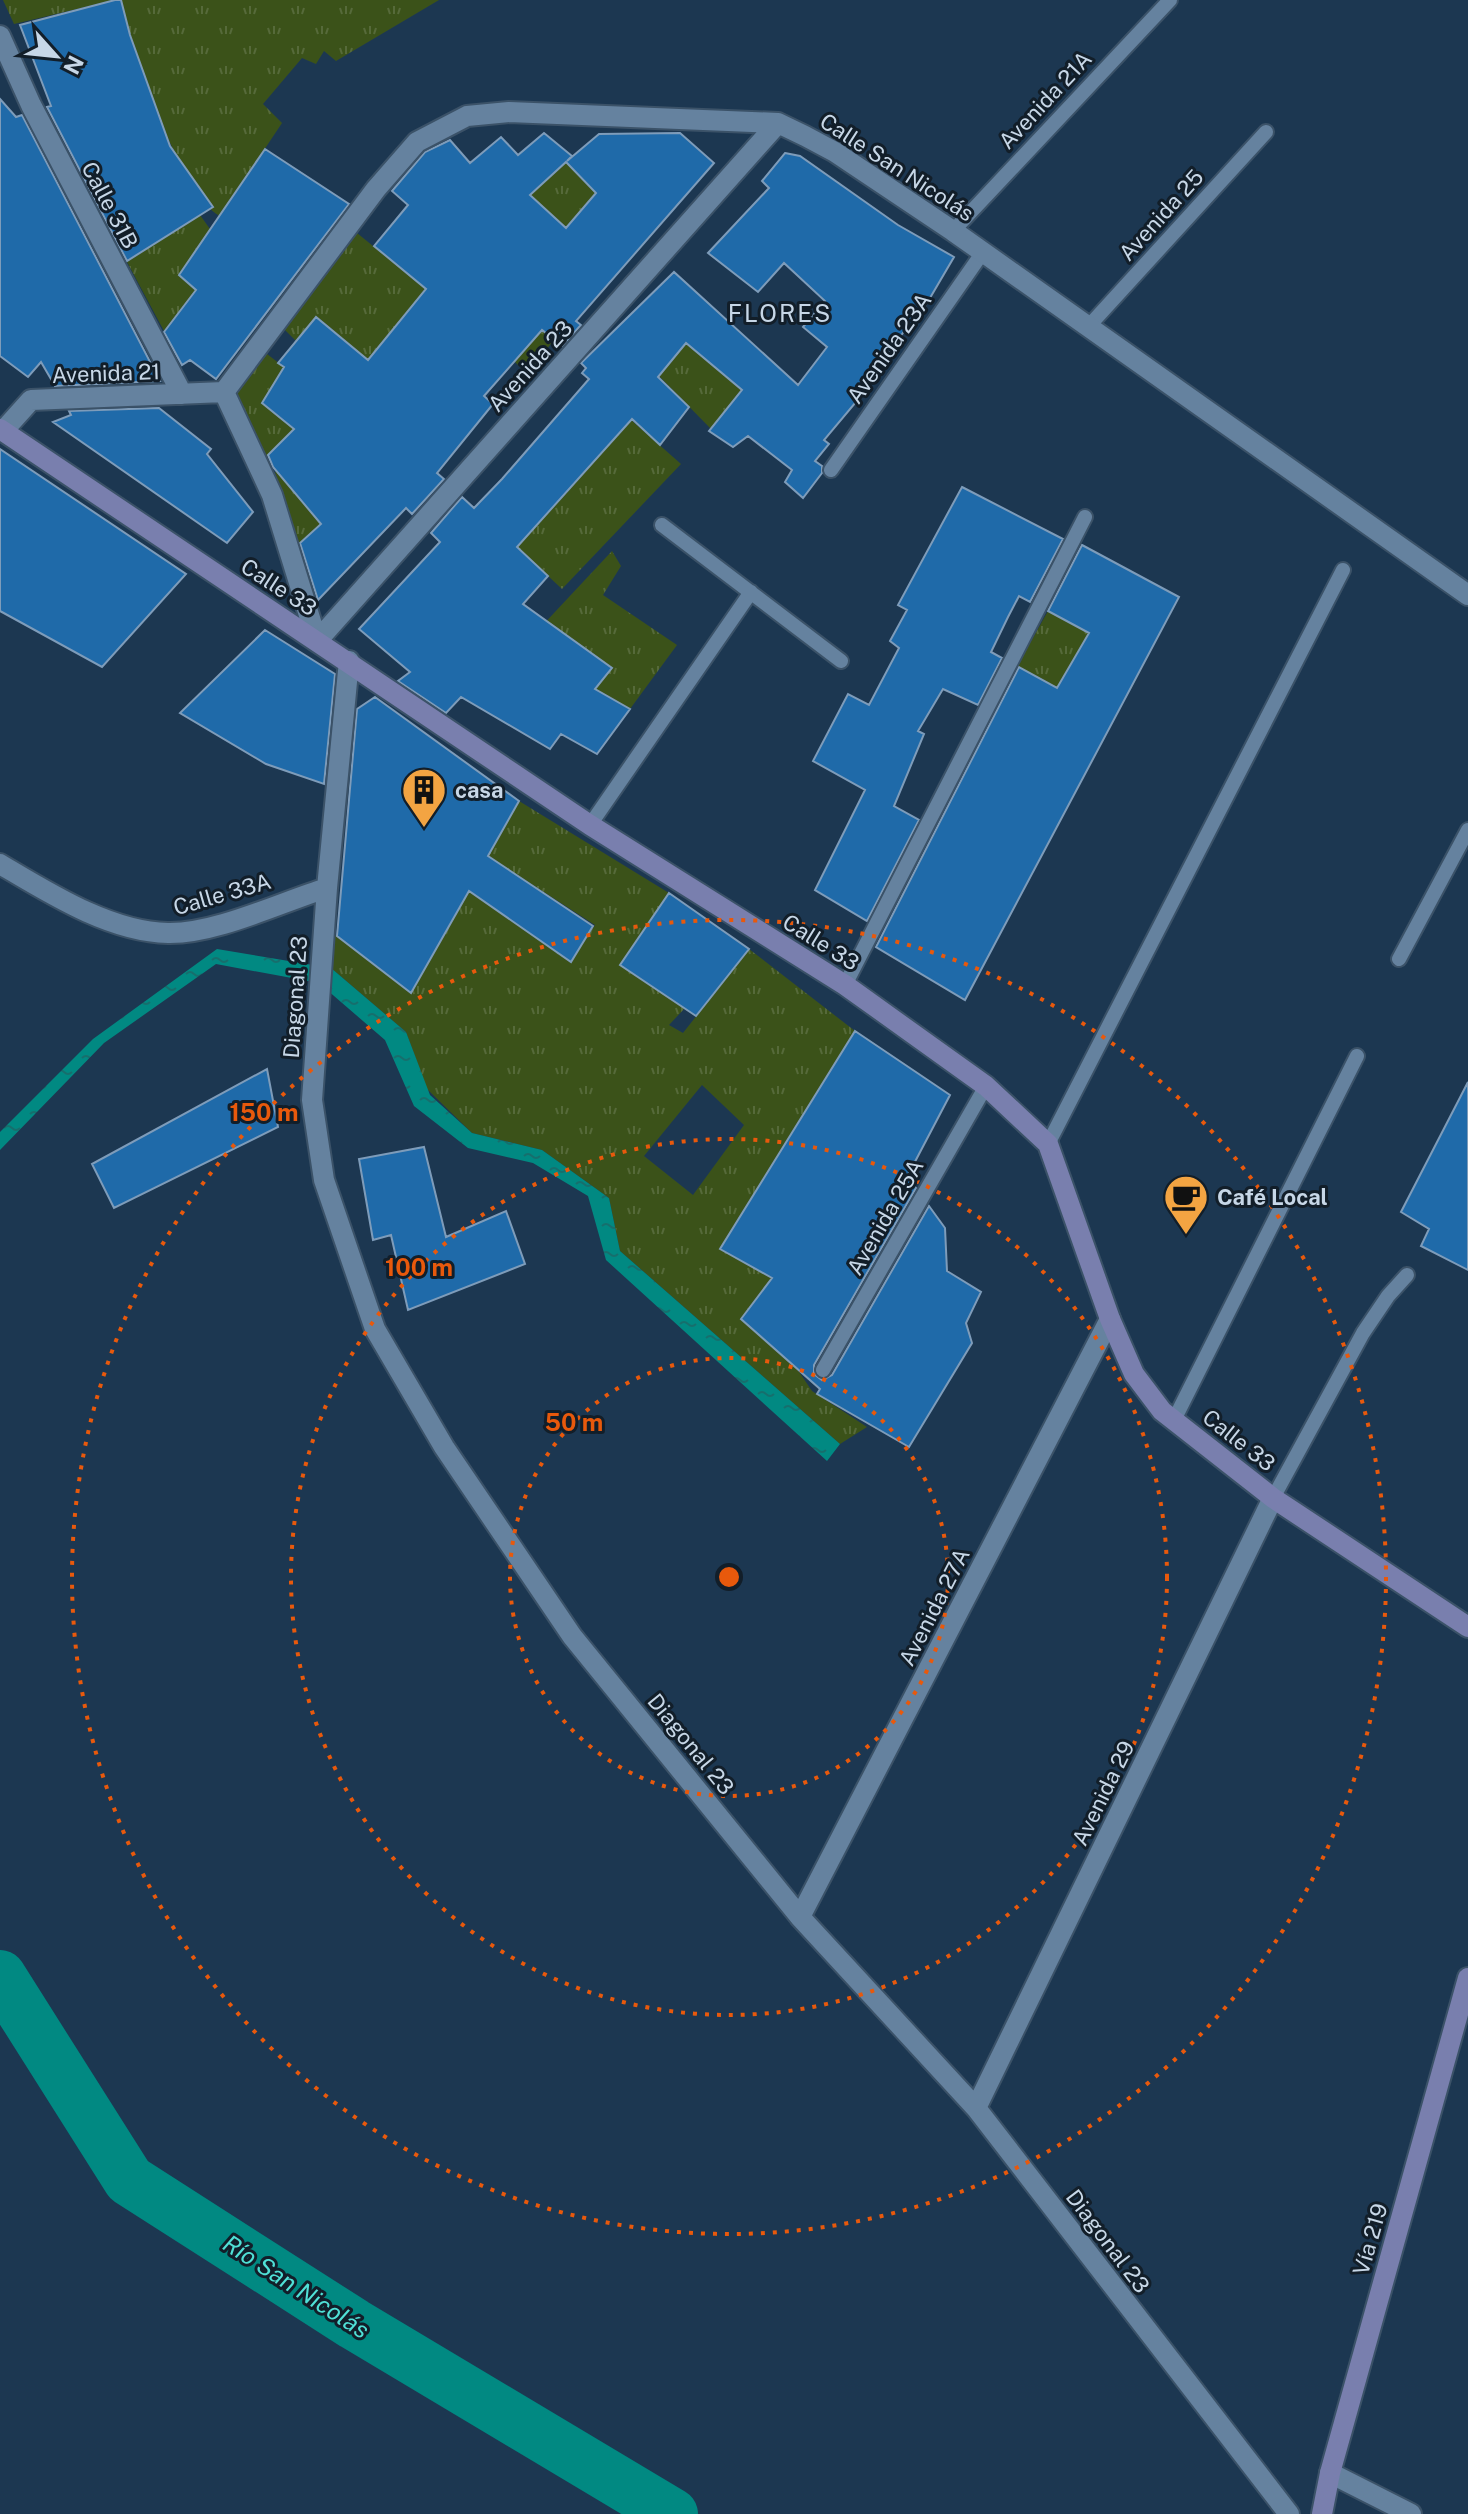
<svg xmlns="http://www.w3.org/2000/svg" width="1468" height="2514" font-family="'Public Sans',sans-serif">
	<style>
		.grass { fill: url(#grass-tufts); fill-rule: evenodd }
		.water { fill: url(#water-ripples) }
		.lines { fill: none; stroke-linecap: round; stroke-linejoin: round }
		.river { stroke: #018982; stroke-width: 52 }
		.building { fill: #1f6aa9; stroke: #7e9cba; stroke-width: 2; fill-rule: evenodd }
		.service-casing { stroke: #3b5268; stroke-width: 18 }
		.minor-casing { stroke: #3b5268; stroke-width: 24 }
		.secondary-casing { stroke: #3b5268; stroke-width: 24 }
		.service { stroke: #65829f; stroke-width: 14 }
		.minor { stroke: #65829f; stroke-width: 20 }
		.secondary { stroke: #797fae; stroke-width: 20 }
		.ring { fill: none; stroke: #e8590c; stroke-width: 4; stroke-dasharray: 4 8 }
		.labels { text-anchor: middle; stroke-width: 6; stroke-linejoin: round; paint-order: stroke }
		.street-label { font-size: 22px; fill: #c7d7e7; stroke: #121e29 }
		.poi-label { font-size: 22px; font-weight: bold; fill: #c7d7e7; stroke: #121e29; text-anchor: start }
		.neighbourhood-label { font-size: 24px; letter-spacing: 2px; fill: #c7d7e7; stroke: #121e29 }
		.water-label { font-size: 24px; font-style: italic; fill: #50e0d6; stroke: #121e29 }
		.centre { fill: #e8590c; stroke: #121e29; stroke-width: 4 }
		.ring-label { font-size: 24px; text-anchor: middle; font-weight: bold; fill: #e8590c; stroke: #121e29; stroke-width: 6; stroke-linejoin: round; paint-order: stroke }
	</style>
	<defs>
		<pattern id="grass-tufts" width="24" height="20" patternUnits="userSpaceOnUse" patternTransform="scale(2)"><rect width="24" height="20" fill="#3b5219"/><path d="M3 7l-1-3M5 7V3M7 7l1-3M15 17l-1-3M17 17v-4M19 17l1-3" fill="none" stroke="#566a3a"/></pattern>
		<pattern id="water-ripples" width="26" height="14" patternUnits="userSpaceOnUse" patternTransform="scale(2)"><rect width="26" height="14" fill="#018982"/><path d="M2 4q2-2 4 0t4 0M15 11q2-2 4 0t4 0" fill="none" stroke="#166f6d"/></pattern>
	</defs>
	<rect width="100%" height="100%" fill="#1c3751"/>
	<path class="grass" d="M3,0H115L14,24Z
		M121,0H439L336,61L324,51L316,64L302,58L263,104L282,123L220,216C180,196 132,46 121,0Z
		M566,162L596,193L567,228L526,192L546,181Z
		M200,215L210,229L179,275L196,290L164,331L127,262Z
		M357,233L442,302L399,322L371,356L389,370L315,408L355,349L320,319L300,345L284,329Z
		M513,306L554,340L527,374L514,361Z
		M686,343L741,390L711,429L659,376Z
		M267,354L284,367L294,429L267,457L236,393Z
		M630,419L681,464L562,589L517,547Z
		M293,460L321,524L299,544L275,472Z
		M612,551L621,566L603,595L677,645L630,709L595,689L611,668L525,644Z
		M1048,611L1145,662L1131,689L1074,659L1057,688L1017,666Z
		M519,801L669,893L620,965L685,1008L669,1025L683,1033L749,949L855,1031L720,1249L772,1278L741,1319L793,1363L812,1391L867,1427L840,1444L620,1251L609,1198L542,1150L472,1133L427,1089L406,1032L331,968L334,934L411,993L469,891L571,961L595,925L488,856ZM702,1085L744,1125L693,1195L644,1156Z"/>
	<path class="water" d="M217,949L331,968L406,1032L430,1095L472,1133L542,1150L609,1198L620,1251L840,1444L827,1461L606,1260L588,1196L533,1163L468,1148L414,1106L385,1040L319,983L216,964L104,1043L0,1150V1132L93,1039Z"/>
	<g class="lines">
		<path class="river" d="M0,1976L129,2180L354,2324L672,2514"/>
	</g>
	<path class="building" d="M115,0H121L130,35L170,146L213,207L127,261L47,107L51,106L20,25Z
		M0,99L16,117L22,115L160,381L55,386L41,362L28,377L0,356Z
		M544,133L572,156L567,161L599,134L680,133L714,163L576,321L581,325L562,346L542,330L484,396L493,404L437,473L444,479L412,514L406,508L318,600L300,543L321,524L273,467L268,455L294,429L262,403L284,367L278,363L316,317L368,360L426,289L374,246L408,205L392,191L425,152L450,140L470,163L501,137L518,155ZM566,162L596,193L566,228L530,195Z
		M265,149L349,204L216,379L190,360L182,365L164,332L196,290L179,275Z
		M785,153L800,156L898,225L954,257L910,332L906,329L858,393L861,396L824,440L829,444L815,461L822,466V473L803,498L785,482L792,470L748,436L733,447L709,431L742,390L686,343L658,377L689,407L660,445L632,419L517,547L548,576L523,604L612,668L595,689L630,709L597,754L561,734L550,749L461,697L446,713L398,681L410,672L359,629L440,542L431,533L462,497L474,508L502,479L589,379L582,373L586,368L581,363L674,272L798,385L827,347L803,327L825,301L784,263L758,292L708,253L769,188L762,181Z
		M159,408L211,449L207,454L253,512L227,543L53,422L71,415L69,411Z
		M0,449L186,574L102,667L0,611Z
		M962,487L1063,539L1030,602L1019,596L1008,617L991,652L1002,658L978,705L943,689L918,731L924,734L894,806L919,820L867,921L815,890L865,790L813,761L848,694L869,705L899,648L890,641L907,610L898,605Z
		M1082,545L1179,597L965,1000L876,947L1019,667L1057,688L1089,633L1048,611Z
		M265,630L335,674L324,784L266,764L180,713Z
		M375,697L519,801L488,856L593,926L571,962L469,891L411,993L337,936L357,709Z
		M669,893L749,949L696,1016L620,965Z
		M855,1031L950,1095L907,1177L916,1188L814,1365V1374L822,1380L832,1375L929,1206L945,1228L947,1271L981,1292L966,1323L972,1343L909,1447L817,1394L820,1389L741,1319L772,1278L720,1249Z
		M267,1069L278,1127L114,1208L92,1164Z
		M1468,1082V1270L1421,1246L1429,1229L1401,1212Z
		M424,1147L446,1237L506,1211L525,1264L408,1310L391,1235L373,1240L359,1159Z"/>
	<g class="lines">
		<g class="service-casing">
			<path id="service" d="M953,231L1170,0
				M1088,327L1266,132
				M831,470L983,252
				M662,525L841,661
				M590,825L751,592
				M1399,959L1468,830
				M845,985L1085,517
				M1048,1144L1343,570
				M823,1370L986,1086
				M1174,1420L1357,1056
				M1273,1498L1363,1333L1388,1296L1407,1275"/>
		</g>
		<g class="minor-casing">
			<path id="minor" d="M0,36L31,105L182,394
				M224,392L376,189L417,142L467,116L509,112L778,123L805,136L835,152L953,231L1468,595
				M224,392L272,495L317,641
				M3,431L31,400L224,392
				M317,641L778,123
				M349,661L327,888L312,1100L324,1180L375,1329L444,1447L572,1636L800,1917L976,2108L1289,2514
				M0,864C49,893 110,932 168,933C216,934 281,902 327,888
				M800,1917L1110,1319
				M976,2108L1273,1498
				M1330,2473L1411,2514"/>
		</g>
		<g class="secondary-casing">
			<path id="secondary" d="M0,429L590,825L845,985L986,1086L1048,1144L1110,1319L1134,1374L1162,1411L1273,1498L1468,1627
				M1322,2514L1330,2473L1468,1978"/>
		</g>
		<use href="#service" class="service"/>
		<use href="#minor" class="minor"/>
		<use href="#secondary" class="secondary"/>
	</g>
	<g class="ring">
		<circle cx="729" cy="1577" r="219"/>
		<circle cx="729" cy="1577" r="438"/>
		<circle cx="729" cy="1577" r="657"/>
	</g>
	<defs>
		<g id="building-pin" transform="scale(2.3)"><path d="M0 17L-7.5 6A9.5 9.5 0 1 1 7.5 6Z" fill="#f3a442" stroke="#121e29"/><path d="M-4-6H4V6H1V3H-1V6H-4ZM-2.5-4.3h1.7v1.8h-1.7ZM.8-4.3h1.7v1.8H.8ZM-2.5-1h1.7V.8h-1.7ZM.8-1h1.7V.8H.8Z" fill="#111"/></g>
		<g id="cafe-pin" transform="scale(2.3)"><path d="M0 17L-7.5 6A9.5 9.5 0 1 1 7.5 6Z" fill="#f3a442" stroke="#121e29"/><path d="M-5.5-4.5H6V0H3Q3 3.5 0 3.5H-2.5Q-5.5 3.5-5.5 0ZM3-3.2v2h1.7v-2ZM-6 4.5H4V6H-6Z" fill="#111"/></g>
	</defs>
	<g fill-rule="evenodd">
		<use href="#building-pin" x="424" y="790"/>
		<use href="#cafe-pin" x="1186" y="1197"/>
	</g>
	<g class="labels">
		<g class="street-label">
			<text transform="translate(1045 100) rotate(-47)" y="8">Avenida 21A</text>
			<text transform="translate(897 167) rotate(33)" y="8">Calle San Nicolás</text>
			<text transform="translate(110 205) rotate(62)" y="8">Calle 31B</text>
			<text transform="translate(1161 215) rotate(-48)" y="8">Avenida 25</text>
			<text transform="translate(889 348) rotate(-55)" y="8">Avenida 23A</text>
			<text transform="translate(530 366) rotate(-48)" y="8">Avenida 23</text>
			<text transform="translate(106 373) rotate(-2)" y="8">Avenida 21</text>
			<text transform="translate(279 587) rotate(33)" y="8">Calle 33</text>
			<text transform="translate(222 894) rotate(-16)" y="8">Calle 33A</text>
			<text transform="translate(821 942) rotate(32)" y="8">Calle 33</text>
			<text transform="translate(295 997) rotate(-86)" y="8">Diagonal 23</text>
			<text transform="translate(885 1217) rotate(-60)" y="8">Avenida 25A</text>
			<text transform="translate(1239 1440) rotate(38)" y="8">Calle 33</text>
			<text transform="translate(934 1607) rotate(-63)" y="8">Avenida 27A</text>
			<text transform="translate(691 1744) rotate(51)" y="8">Diagonal 23</text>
			<text transform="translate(1103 1793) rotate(-64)" y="8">Avenida 29</text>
			<text transform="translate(1370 2239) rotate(-74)" y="8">Vía 219</text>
			<text transform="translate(1108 2241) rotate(53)" y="8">Diagonal 23</text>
		</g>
		<g class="poi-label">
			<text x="455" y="798">casa</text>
			<text x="1217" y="1205">Café Local</text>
		</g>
		<g class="neighbourhood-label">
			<text x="780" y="322">FLORES</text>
		</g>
		<g class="water-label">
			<text transform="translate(296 2287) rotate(33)" y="8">Río San Nicolás</text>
		</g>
	</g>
	<circle cx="729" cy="1577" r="12" class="centre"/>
	<g class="ring-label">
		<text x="264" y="1121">150 m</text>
		<text x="419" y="1276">100 m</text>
		<text x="574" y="1431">50 m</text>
	</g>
	<g transform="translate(56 56) rotate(117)" stroke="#121e29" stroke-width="6" paint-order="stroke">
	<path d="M0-6L14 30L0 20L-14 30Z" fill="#c7d7e7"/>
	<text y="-12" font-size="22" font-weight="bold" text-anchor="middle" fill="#c7d7e7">N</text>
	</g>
</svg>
